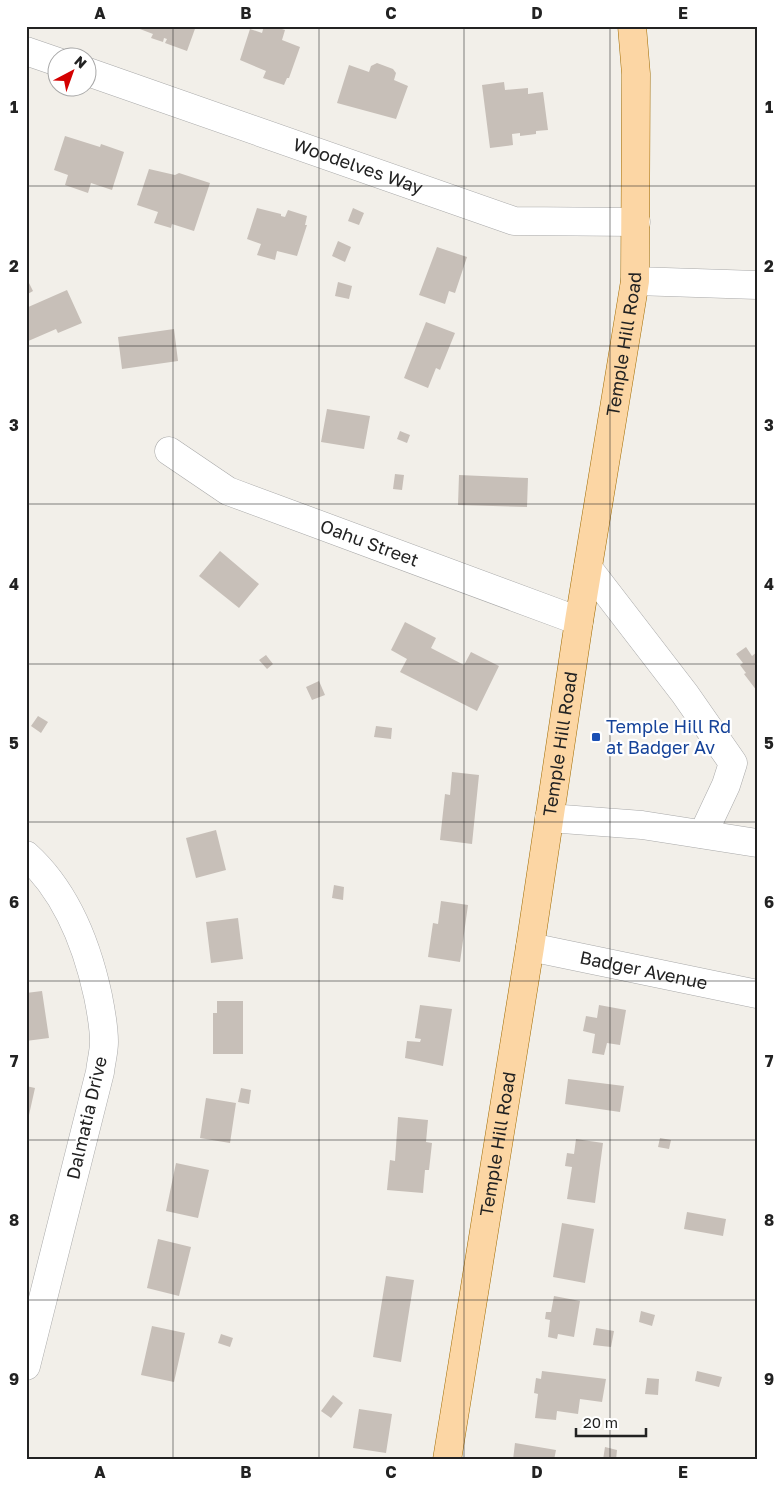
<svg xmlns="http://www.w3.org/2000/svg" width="783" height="1486" font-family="'Golos Text',sans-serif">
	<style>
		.building { fill: #c7bfb8 }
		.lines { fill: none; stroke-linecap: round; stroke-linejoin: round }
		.minor-casing { stroke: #a9a9a9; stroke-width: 29 }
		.major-casing { stroke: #a06b00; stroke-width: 29 }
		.minor { stroke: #fff; stroke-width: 28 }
		.major { stroke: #fcd6a4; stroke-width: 28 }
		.grid { fill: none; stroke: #222; stroke-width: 1; stroke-opacity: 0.55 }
		.transit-dot { fill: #1a4fb4; stroke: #fff; stroke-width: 2 }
		.labels { text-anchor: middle; stroke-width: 4.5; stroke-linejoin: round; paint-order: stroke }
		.street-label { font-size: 18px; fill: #222; stroke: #fff }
		.transit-label { font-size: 18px; fill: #164399; stroke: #fff; text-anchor: start }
		.neatline { fill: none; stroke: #222; stroke-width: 2 }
		.grid-label { font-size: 16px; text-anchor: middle; font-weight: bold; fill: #222 }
	</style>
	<rect width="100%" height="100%" fill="#f2efe9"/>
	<path class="building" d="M132,26H196L187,51L165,43L167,39L164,38L163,42L151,38L153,34Z
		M264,26H273L285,30L282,40L300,47L289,78H287L284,85L263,78L266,71L240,60L250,29L262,33Z
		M377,63L393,69L396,73L394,80L408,86L396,119L337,103L349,65L369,72L371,66Z
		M504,82L505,90L528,88V94L543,92L548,130L536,131V134L520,136V133L512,134L513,145L490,148L482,85Z
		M65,136L100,147L101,144L124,152L112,190L91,183L88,193L65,185L68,175L54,170Z
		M149,169L175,175L179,173L210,183L194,231L172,224L171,228L154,223L158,212L137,205Z
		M257,208L281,214V216L285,217L288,210L307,216L305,225H307L297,256L277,251L275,260L257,255L261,244L247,239Z
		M353,208L364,213L359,225L348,221Z
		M338,241L351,247L345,262L332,256Z
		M437,247L467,257L455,293L449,291L445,304L419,295Z
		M338,282L352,286L349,299L335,296Z
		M29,283L33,291L26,295V285Z
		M67,290L82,323L58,333L56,329L26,342V308Z
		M426,322L455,333L440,370L436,368L428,388L404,378Z
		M174,329L178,361L122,369L118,337Z
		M327,409L370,416L364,449L321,442Z
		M400,431L410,435L407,443L397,439Z
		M395,474L404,475L402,490L393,489Z
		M459,475L528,478L527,507L458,505Z
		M220,551L259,584L239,608L199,576Z
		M405,622L436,638L431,648L464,665L471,652L499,666L477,711L400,672L407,659L391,650Z
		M746,647L752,656L757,652V691L744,674L746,673L740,665L743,663L736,654Z
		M266,655L273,664L267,669L259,660Z
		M319,681L325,695L312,700L306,687Z
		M38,716L48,722L41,733L31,726Z
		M376,726L392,728L391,739L374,737Z
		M452,772L479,775L472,844L440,840L445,794L450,795Z
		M216,830L226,870L196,878L186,838Z
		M334,885L344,887L343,900L332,898Z
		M441,901L468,905L460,962L428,957L433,923L438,924Z
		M238,918L243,959L211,963L206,922Z
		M42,991L49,1038L26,1041V993Z
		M217,1001H243V1054H213V1013H217Z
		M420,1005L452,1009L443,1066L405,1058L407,1041L420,1042L421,1039L415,1038Z
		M599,1005L626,1010L620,1045L607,1043L604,1055L592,1053L595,1034L583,1031L586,1016L597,1018Z
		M568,1079L624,1086L620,1112L565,1104Z
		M26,1086L35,1088L27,1124H26Z
		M241,1088L251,1090L249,1104L238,1102Z
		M206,1098L236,1103L230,1143L200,1138Z
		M398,1117L428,1120L426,1142L432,1143L429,1170H425L423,1193L387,1190L390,1160L395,1161Z
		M660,1138L671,1140L669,1149L658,1147Z
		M576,1139L603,1143L595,1203L567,1199L572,1167L565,1166L567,1153L574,1154Z
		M176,1163L209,1170L198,1218L166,1211Z
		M687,1212L726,1219L723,1236L684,1229Z
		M562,1223L594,1229L585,1283L553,1277Z
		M158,1239L191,1247L179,1296L147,1288Z
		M386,1276L414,1280L401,1362L373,1357Z
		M554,1296L580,1301L574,1337L558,1334L557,1339L548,1337L550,1320L545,1319L546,1312H551Z
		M641,1311L655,1315L652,1326L639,1322Z
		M152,1326L185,1333L174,1382L141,1375Z
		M596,1328L614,1331L611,1347L593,1345Z
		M221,1334L233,1338L230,1347L218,1343Z
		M542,1371L606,1379L602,1402L580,1399L578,1414L557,1411L556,1420L535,1418L538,1394L534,1393L536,1378L541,1379Z
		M697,1371L722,1377L719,1387L695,1381Z
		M647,1378L659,1379L658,1395L645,1394Z
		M333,1395L343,1403L331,1418L321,1411Z
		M359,1409L392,1414L386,1453L353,1448Z
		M515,1443L556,1450L554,1460H513Z
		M605,1447L617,1450L616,1460H603Z"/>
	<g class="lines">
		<g class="minor-casing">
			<g id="minor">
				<path d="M26,51L58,62"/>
				<path id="s1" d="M88,72L514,221L636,222"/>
				<path d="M635,281L757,285"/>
				<path id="s2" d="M169,451L228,491L579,621"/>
				<path d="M588,568L685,694L733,763L726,785L703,834"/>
				<path d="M549,818L642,825L757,843"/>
				<path d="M26,855C66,891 87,945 98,996C101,1011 104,1026 104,1042C104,1052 101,1062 100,1072L26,1366"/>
				<path id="s3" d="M530,947L757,994"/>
			</g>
		</g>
		<g class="major-casing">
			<g id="major">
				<path id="s4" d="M447,1460L530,947L579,621L635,281L636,74L632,26"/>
			</g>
		</g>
		<use href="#minor" class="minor"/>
		<use href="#major" class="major"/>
	</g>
	<path class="grid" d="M173,26V1460M319,26V1460M464,26V1460M610,26V1460M26,186H757M26,346H757M26,504H757M26,664H757M26,822H757M26,981H757M26,1140H757M26,1300H757"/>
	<rect class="transit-dot" x="591" y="732" width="10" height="10" rx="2.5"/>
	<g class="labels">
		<g class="street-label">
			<text dy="6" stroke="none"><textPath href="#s1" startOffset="286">Woodelves Way</textPath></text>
			<text dy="6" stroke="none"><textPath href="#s4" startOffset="1130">Temple Hill Road</textPath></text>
			<text dy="6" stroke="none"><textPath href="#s2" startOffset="222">Oahu Street</textPath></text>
			<text dy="6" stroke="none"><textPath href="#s4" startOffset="725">Temple Hill Road</textPath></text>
			<text dy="6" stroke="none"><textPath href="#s3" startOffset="116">Badger Avenue</textPath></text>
			<text transform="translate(87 1118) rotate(-77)" y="6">Dalmatia Drive</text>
			<text dy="6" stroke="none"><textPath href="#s4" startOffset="320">Temple Hill Road</textPath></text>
		</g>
		<g class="transit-label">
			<text x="606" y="733">Temple Hill Rd<tspan x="606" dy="21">at Badger Av</tspan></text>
		</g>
	</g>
	<rect width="783" height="1486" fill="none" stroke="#ffffff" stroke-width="55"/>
	<g transform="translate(72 72) rotate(41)"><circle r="24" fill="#ffffff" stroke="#a7a7a7"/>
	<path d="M0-4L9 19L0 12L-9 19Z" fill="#d40000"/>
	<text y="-8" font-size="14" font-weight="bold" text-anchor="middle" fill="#222222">N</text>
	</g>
	<path d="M576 1428v8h70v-8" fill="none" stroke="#222222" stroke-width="2.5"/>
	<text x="583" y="1428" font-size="15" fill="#222222" stroke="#ffffff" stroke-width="4" paint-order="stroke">20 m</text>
	<rect x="28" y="28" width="728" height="1430" class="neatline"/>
	<g class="grid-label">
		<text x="100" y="19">A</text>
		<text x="246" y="19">B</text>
		<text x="391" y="19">C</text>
		<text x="537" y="19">D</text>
		<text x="683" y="19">E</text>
		<text x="14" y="113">1</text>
		<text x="769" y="113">1</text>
		<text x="14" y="272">2</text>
		<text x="769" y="272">2</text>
		<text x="14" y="431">3</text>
		<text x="769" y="431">3</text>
		<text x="14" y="590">4</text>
		<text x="769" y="590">4</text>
		<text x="14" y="749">5</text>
		<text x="769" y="749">5</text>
		<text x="14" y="908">6</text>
		<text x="769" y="908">6</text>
		<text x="14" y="1067">7</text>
		<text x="769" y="1067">7</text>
		<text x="14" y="1226">8</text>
		<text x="769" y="1226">8</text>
		<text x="14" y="1385">9</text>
		<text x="769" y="1385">9</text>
		<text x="100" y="1478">A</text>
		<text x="246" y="1478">B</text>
		<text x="391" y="1478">C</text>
		<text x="537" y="1478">D</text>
		<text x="683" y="1478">E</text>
	</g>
</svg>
